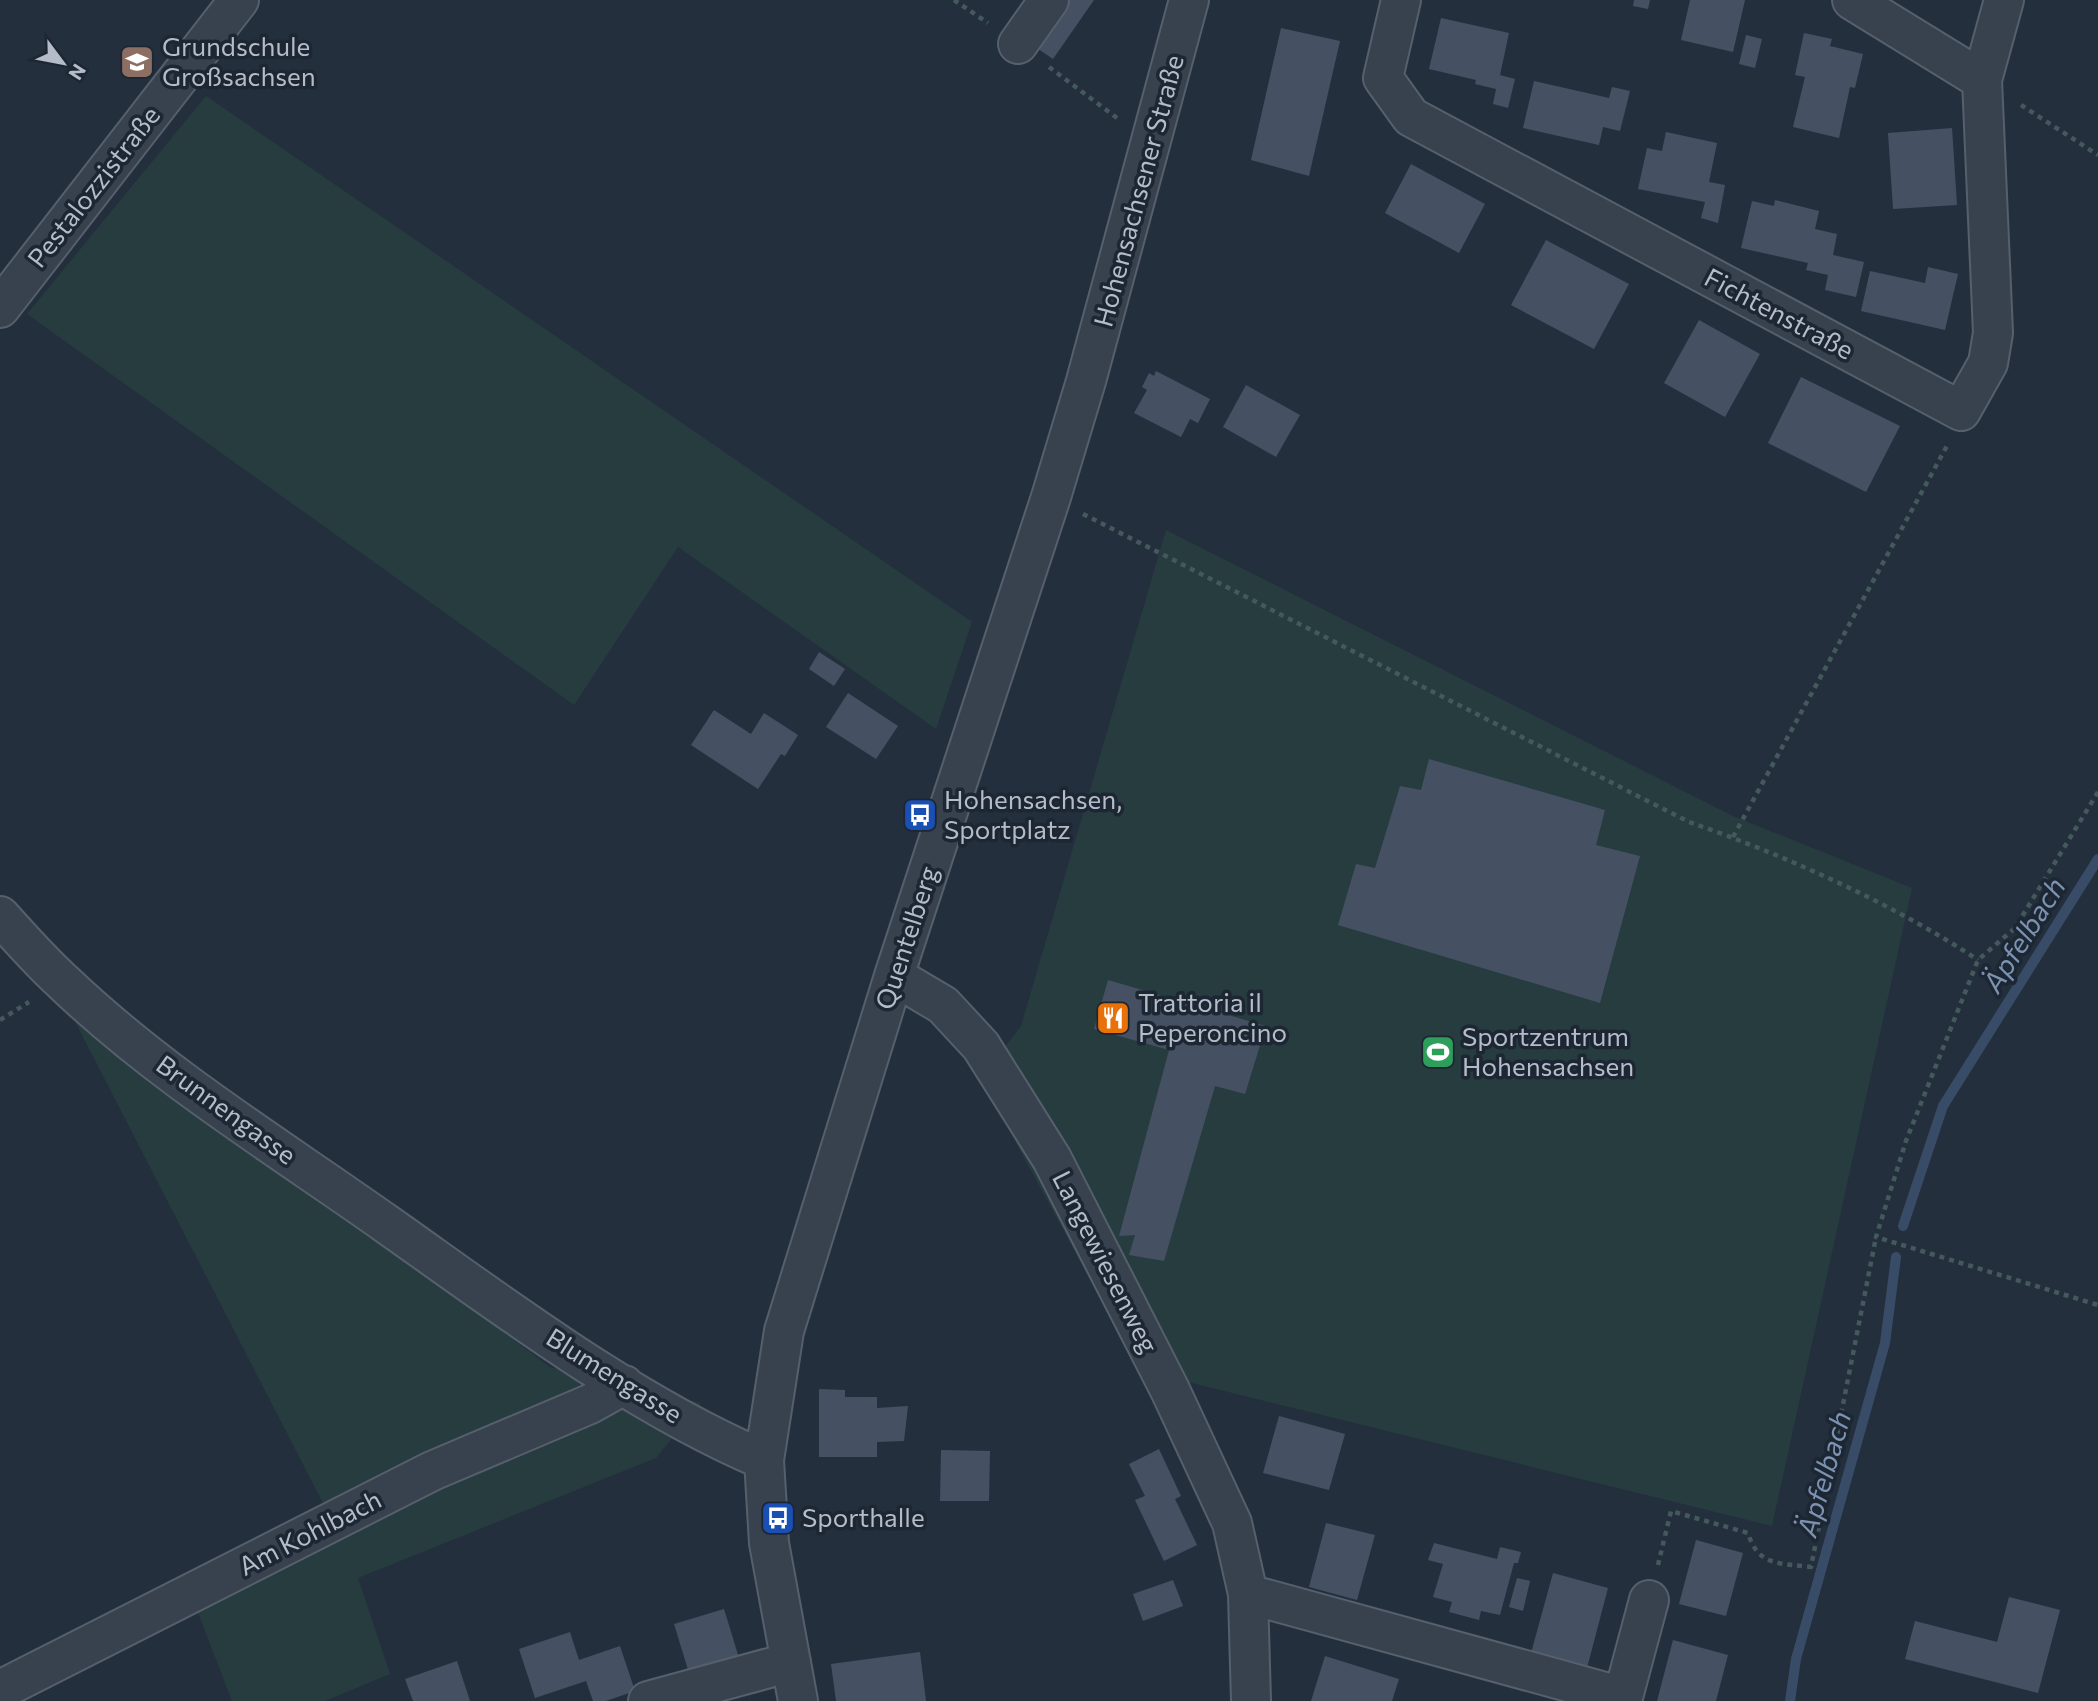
<svg xmlns="http://www.w3.org/2000/svg" width="2098" height="1701" font-family="Commissioner,sans-serif">
	<style>
		.green { fill: #263c3f }
		.lines { fill: none; stroke-linecap: round; stroke-linejoin: round }
		.stream { stroke: #394c67; stroke-width: 10 }
		.building { fill: #455162 }
		.minor-casing { stroke: #565f6c; stroke-width: 42 }
		.path { stroke: #44595c; stroke-width: 4.5; stroke-dasharray: 5 5; stroke-linecap: butt }
		.minor { stroke: #38414e; stroke-width: 38 }
		.labels { text-anchor: middle; stroke-width: 7; stroke-linejoin: round; paint-order: stroke }
		.poi-label { font-size: 26px; fill: #b4bcc9; stroke: #1d2633; text-anchor: start }
		.street-label { font-size: 26px; fill: #b4bcc9; stroke: #1d2633 }
		.water-label { font-size: 28px; font-style: italic; fill: #7c92b1; stroke: #1d2633 }
	</style>
	<rect width="100%" height="100%" fill="#242f3e"/>
	<path class="green" d="M206,96L972,622L936,729L678,547L574,705L27,314Z
		M1166,530L1733,816L1912,888L1772,1526L1139,1370L981,1078L1021,1026Z
		M67,1006L550,1367L701,1403L656,1458L358,1578L390,1674L325,1701H232L186,1582L326,1509Z"/>
	<g class="lines">
		<path class="stream" d="M1903,1226L1943,1106L2098,859
			M1790,1701L1796,1659L1885,1343L1896,1257"/>
	</g>
	<path class="building" d="M1056,0H1094L1053,59L1028,42Z
		M1634,0H1650L1648,9L1633,6Z
		M1690,0H1745L1733,52L1681,40Z
		M1441,18L1509,33L1500,75L1515,79L1508,108L1493,104L1496,89L1475,84L1476,80L1429,69Z
		M1281,28L1340,41L1309,176L1251,160Z
		M1804,33L1832,39L1830,46L1863,54L1855,88L1850,87L1839,138L1793,127L1805,77L1795,75Z
		M1746,35L1762,39L1755,68L1739,64Z
		M1534,81L1609,98L1612,87L1630,91L1620,131L1603,127L1599,145L1523,128Z
		M1952,128L1957,205L1893,209L1888,133Z
		M1666,132L1717,143L1709,182L1725,185L1718,223L1701,218L1705,202L1638,189L1647,148L1662,151Z
		M1411,164L1485,204L1459,253L1385,213Z
		M1775,200L1819,211L1815,229L1837,234L1833,255L1864,262L1856,297L1825,290L1828,275L1806,270L1808,263L1741,248L1752,201L1774,206Z
		M1546,240L1629,284L1594,349L1511,305Z
		M1928,267L1958,274L1945,330L1861,311L1870,271L1925,283Z
		M1699,320L1760,354L1725,417L1664,383Z
		M1156,371L1210,399L1198,423L1190,419L1181,437L1134,413L1147,390L1142,387L1149,373L1154,376Z
		M1801,377L1900,426L1866,492L1768,443Z
		M1246,385L1300,415L1276,457L1223,427Z
		M819,652L845,669L834,686L809,669Z
		M848,693L898,726L876,759L826,727Z
		M714,710L751,734L764,713L798,735L785,756L781,754L758,789L691,745Z
		M1429,759L1605,810L1596,845L1640,856L1600,1003L1338,925L1356,864L1375,868L1400,786L1421,790Z
		M1108,980L1266,1026L1245,1094L1215,1086L1164,1261L1129,1255L1135,1235L1119,1236L1169,1050L1094,1029Z
		M819,1389L845,1390V1397H877V1408L908,1406L904,1441L877,1442V1457H819Z
		M1279,1416L1345,1434L1329,1490L1263,1473Z
		M1159,1449L1181,1496L1175,1499L1197,1545L1164,1561L1135,1500L1145,1496L1129,1464Z
		M941,1450L990,1451L989,1501H940Z
		M1326,1523L1375,1535L1357,1600L1309,1587Z
		M1696,1540L1743,1553L1726,1616L1679,1604Z
		M1434,1543L1497,1559L1500,1547L1521,1552L1518,1563H1514L1500,1615L1481,1611L1479,1620L1449,1612L1452,1602L1433,1597L1443,1564L1428,1560Z
		M1553,1573L1608,1588L1587,1668L1531,1653Z
		M1517,1578L1530,1581L1523,1611L1509,1607Z
		M1173,1580L1183,1606L1143,1621L1133,1594Z
		M2009,1597L2060,1610L2038,1693L1905,1659L1915,1621L1997,1642Z
		M724,1609L739,1658L689,1673L674,1624Z
		M570,1632L579,1660L620,1646L635,1691L606,1701H593L586,1681L535,1698L519,1649Z
		M1673,1640L1728,1655L1716,1701H1657Z
		M920,1652L926,1701H836L831,1664Z
		M1325,1656L1399,1679L1392,1701H1311Z
		M457,1661L470,1701H413L405,1679Z"/>
	<g class="lines">
		<g class="minor-casing">
			<path id="minor" d="M1401,0L1383,78L1411,117L1961,411L1988,363L1993,333L1982,80L2004,0
				M1852,0L1982,80
				M1018,44L1049,0
				M0,308L239,0
				M0,916C20,938 40,961 62,981C160,1075 278,1147 388,1225C504,1307 634,1405 764,1460
				M894,976L943,1005L981,1046L1052,1159L1170,1390L1232,1523L1248,1594L1251,1701
				M1248,1594L1623,1697L1649,1600
				M0,1690L432,1471L590,1404L624,1385
				M648,1701L791,1662
				M798,1701L769,1543L764,1460L784,1331L894,976L1051,497L1086,381L1189,0"/>
		</g>
		<path class="path" d="M954,0L988,23
			M1049,67L1117,118
			M2021,105L2098,155
			M1083,514L1689,822C1784,855 1894,904 1978,960
			M2098,792L2015,928L1978,960L1906,1141L1876,1237L2098,1305
			M1733,837L1948,444
			M0,1020L29,1002
			M1658,1565L1671,1511L1748,1533C1758,1567 1781,1563 1811,1567L1876,1237"/>
		<use href="#minor" class="minor"/>
	</g>
	<defs>
		<g id="school-square" transform="scale(1.75)"><rect x="-9" y="-9" width="18" height="18" rx="4" fill="#8d6e63" stroke="#1d2633"/><path d="M0-5L7-2L0 1L-7-2ZM-4 1L0 2.5L4 1V4Q0 6-4 4Z" fill="#fff"/></g>
		<g id="bus-square" transform="scale(1.75)"><rect x="-9" y="-9" width="18" height="18" rx="4" fill="#1a4fb4" stroke="#1d2633"/><path d="M-5-6H5V4H4V6H2V4H-2V6H-4V4H-5ZM-3.5-4V0h7V-4ZM-3.5 1.2v1.5H-2V1.2ZM2 1.2v1.5H3.5V1.2Z" fill="#fff"/></g>
		<g id="restaurant-square" transform="scale(1.75)"><rect x="-9" y="-9" width="18" height="18" rx="4" fill="#e8710a" stroke="#1d2633"/><path d="M-5-6h1v4h1v-4h1v4h1v-4h1v5L-1.5 .5V6h-2V.5L-5-1ZM5-6V6H3V1.5H1.5Q1.5-4 5-6Z" fill="#fff"/></g>
		<g id="stadium-square" transform="scale(1.75)"><rect x="-9" y="-9" width="18" height="18" rx="4" fill="#2e9e5b" stroke="#1d2633"/><path d="M0-5a6.5 5 0 1 0 0 10a6.5 5 0 1 0 0-10ZM-3.5-1.8h7v3.6h-7Z" fill="#fff"/></g>
	</defs>
	<g fill-rule="evenodd">
		<use href="#school-square" x="137" y="62"/>
		<use href="#bus-square" x="920" y="815"/>
		<use href="#restaurant-square" x="1113" y="1018"/>
		<use href="#stadium-square" x="1438" y="1052"/>
		<use href="#bus-square" x="778" y="1518"/>
	</g>
	<g class="labels">
		<g class="poi-label">
			<text x="162" y="56">Grundschule<tspan x="162" dy="30">Großsachsen</tspan></text>
			<text x="944" y="809">Hohensachsen,<tspan x="944" dy="30">Sportplatz</tspan></text>
			<text x="1138" y="1012">Trattoria il<tspan x="1138" dy="30">Peperoncino</tspan></text>
			<text x="1462" y="1046">Sportzentrum<tspan x="1462" dy="30">Hohensachsen</tspan></text>
			<text x="802" y="1527">Sporthalle</text>
		</g>
		<g class="street-label">
			<text transform="translate(94 187) rotate(-52)" y="9">Pestalozzistraße</text>
			<text transform="translate(1139 191) rotate(-75)" y="9">Hohensachsener Straße</text>
			<text transform="translate(1779 314) rotate(28)" y="9">Fichtenstraße</text>
			<text transform="translate(907 938) rotate(-72)" y="9">Quentelberg</text>
			<text transform="translate(226 1110) rotate(36)" y="9">Brunnengasse</text>
			<text transform="translate(1105 1262) rotate(63)" y="9">Langewiesenweg</text>
			<text transform="translate(614 1376) rotate(32)" y="9">Blumengasse</text>
			<text transform="translate(310 1533) rotate(-27)" y="9">Am Kohlbach</text>
		</g>
		<g class="water-label">
			<text transform="translate(2024 935) rotate(-58)" y="10">Äpfelbach</text>
			<text transform="translate(1824 1474) rotate(-74)" y="10">Äpfelbach</text>
		</g>
	</g>
	<g transform="translate(63 63) rotate(122)" stroke="#1d2633" stroke-width="5" paint-order="stroke">
	<path d="M0-5L12 26L0 18L-12 26Z" fill="#b4bcc9"/>
	<text y="-10" font-size="19" font-weight="bold" text-anchor="middle" fill="#b4bcc9">N</text>
	</g>
</svg>
